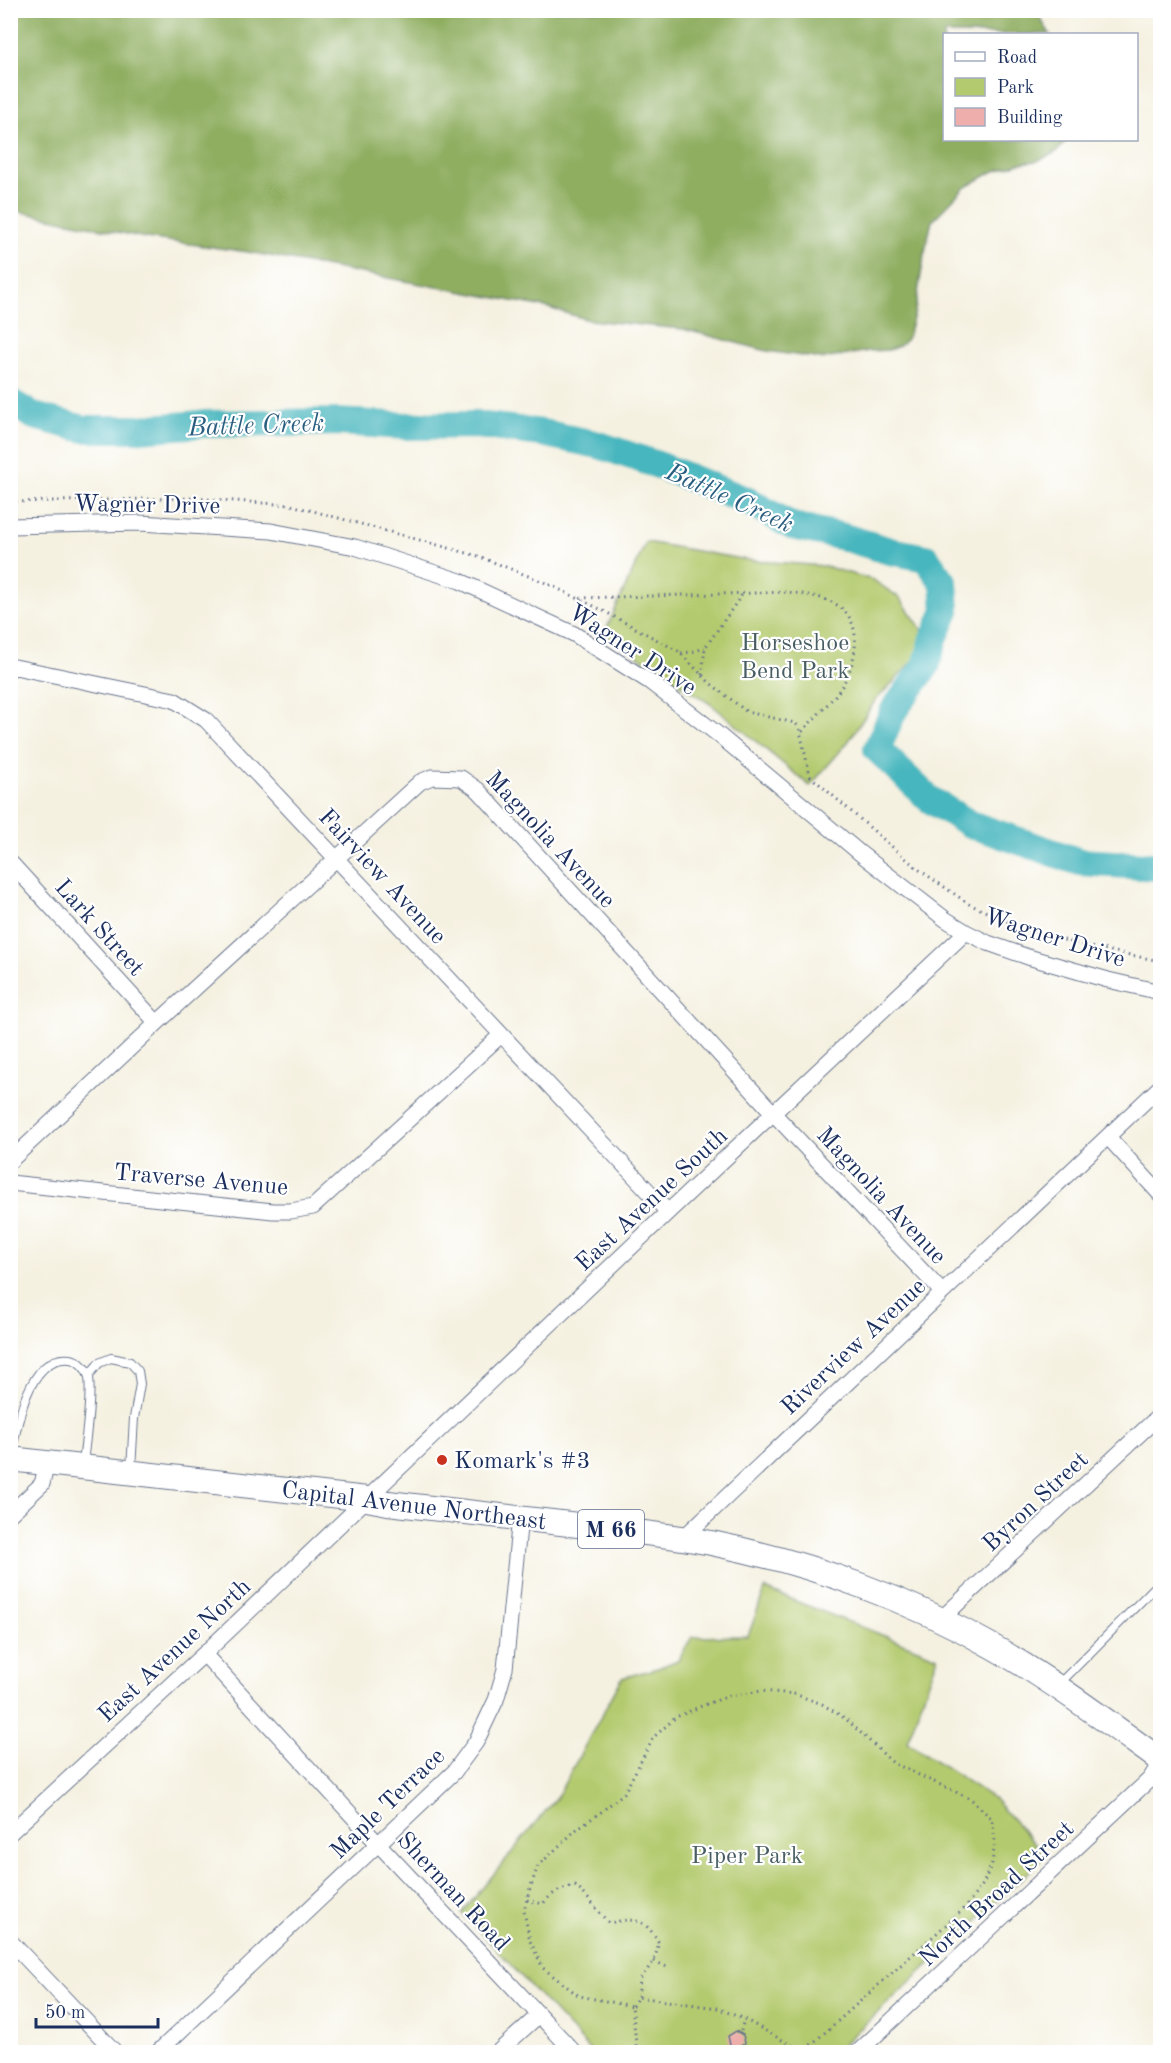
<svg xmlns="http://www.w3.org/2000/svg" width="1171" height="2063" font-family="'Old Standard TT',serif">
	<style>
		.green { fill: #b4ca6e; stroke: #687c66; stroke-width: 1.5 }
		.forest { fill: #8fae61; stroke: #556e60; stroke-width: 1.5 }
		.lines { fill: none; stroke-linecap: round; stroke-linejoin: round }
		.river { stroke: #47b6be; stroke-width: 28 }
		.building { fill: #eeaeac }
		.service-casing { stroke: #67738c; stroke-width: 10 }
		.minor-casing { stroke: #67738c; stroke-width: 17 }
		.primary-casing { stroke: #67738c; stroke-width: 26 }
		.path { stroke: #67738c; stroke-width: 3; stroke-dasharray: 1.5 4.5; stroke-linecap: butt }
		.service { stroke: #fff; stroke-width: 8 }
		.minor { stroke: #fff; stroke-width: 15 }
		.primary { stroke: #fff; stroke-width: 24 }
		.poi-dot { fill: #c8321e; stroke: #fff; stroke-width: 2 }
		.labels { text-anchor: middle; stroke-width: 4.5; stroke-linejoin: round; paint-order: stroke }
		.shield { fill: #fff; stroke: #5f6d8e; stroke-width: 1.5 }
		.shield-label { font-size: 22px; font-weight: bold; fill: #1b2f5e }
		.street-label { font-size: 24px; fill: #1b2f5e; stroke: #fff }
		.park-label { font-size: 24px; fill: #495e63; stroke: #fff }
		.poi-label { font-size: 24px; fill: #1b2f5e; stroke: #fff; text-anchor: start }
		.water-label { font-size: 26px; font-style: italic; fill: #2a5e80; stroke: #fff }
	</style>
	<rect width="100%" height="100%" fill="#fff"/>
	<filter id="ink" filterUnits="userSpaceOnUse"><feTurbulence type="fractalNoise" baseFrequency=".0167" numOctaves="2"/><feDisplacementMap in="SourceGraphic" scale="12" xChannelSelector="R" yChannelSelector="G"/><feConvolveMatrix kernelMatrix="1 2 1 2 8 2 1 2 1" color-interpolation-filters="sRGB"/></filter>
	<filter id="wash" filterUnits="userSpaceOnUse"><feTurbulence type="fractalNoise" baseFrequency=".008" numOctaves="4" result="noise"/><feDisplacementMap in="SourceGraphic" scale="24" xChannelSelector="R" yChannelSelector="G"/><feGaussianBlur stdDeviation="1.35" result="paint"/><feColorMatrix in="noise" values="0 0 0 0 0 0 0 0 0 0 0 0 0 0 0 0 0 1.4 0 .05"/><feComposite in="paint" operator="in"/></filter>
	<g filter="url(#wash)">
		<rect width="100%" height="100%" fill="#f5f1e1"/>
		<path class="green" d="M646,542L747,560L824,566L873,580L900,598L923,631L924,650L875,701L848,742L810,786L712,705L604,634Z
			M765,1589L938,1657L907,1742L993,1798L1046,1856L835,2052H592L462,1913L557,1797L622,1678L658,1668L678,1660L692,1637L748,1636Z"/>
		<path class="forest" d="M11,10L1036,11L1050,34H944V140H1067L1057,152L1037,161L1020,163L992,172L964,188L932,221L925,251L915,311L907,339L899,346L889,350L869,351L823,359L767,351L683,329L589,320L545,307L248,252L146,238L11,210Z"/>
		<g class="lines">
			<path class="river" d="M10,402L34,416L84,429H139L201,424L337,422L407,426L477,425L542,433L599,445L658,465L748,501L792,526L840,536L890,551L926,558L944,583L946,611L934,638L926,666L894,710L877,749L929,799L970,824L1080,862L1160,867"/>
		</g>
		<g id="blocks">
			<path class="building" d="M736,2031L743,2035L745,2043L736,2049L730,2045L728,2036Z"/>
		</g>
	</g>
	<g filter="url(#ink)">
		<use href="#blocks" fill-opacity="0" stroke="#67738c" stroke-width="1.5"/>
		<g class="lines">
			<g class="service-casing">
				<path id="service" d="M89,1375L99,1363L111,1358L130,1362L138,1371L140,1384L134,1418L131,1470
					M11,1457C16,1428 28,1354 70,1359C79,1360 87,1369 89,1377C92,1399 85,1441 83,1465
					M1058,1685L1160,1582"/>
			</g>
			<g class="minor-casing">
				<path id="minor" d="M10,526L140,523L271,531L355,547L460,581L574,634L650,682L720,736L861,854L945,919L966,932L988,943L1028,957L1108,980L1160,992
					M10,669L15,667L174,700L206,720L668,1212
					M10,862L157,1023
					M1108,1137L1160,1194
					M10,1161L157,1023L420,782L432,777L461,778L478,790L774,1114L942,1292
					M10,1183L273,1211H291L313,1207L501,1035
					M10,1514L42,1484L47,1463
					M682,1539L1160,1087
					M940,1620L1160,1415
					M204,1654L368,1833L574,2052
					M10,1833L204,1654L668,1212L966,932
					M10,1941L115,2052
					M158,2052L454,1772L476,1742L496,1700L505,1669L520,1517
					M498,2052L539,2015
					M858,2052L1150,1779L1160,1763"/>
			</g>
			<g class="primary-casing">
				<path id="primary" d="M10,1459L367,1499L388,1503C460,1511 532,1519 604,1528C641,1533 680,1536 716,1544C812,1564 910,1599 995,1648C1053,1681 1106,1721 1160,1760"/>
			</g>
			<path class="path" d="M10,502L192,498L291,505L478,556L546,583L600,609L678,651L710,683L747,712L795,723L799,727L810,776L918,869L969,904L1026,930L1086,946L1160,961
				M580,598L789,592C806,595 823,596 837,605C867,624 855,669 838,692C827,706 813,719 801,733
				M681,653L691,652L705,648
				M702,675L705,648L743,593
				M527,1900L543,1904C552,1892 561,1889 575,1886C589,1897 597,1911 609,1923C636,1917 645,1919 659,1943L654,1961L640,1979L638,1997
				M654,1961L669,1968
				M632,2006L638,1997L717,2008L744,2019L804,2052
				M741,2031L744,2019
				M637,2052L632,2006L579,1996L543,1968L530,1941L524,1911L529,1891L538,1866L578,1828L601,1812L624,1793L654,1737L676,1717L704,1705L729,1696L761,1691L794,1694L822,1704L846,1719L893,1763L971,1799L992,1819L995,1841L992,1863L983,1884L966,1907L803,2052"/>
			<use href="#service" class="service"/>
			<use href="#minor" class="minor"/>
			<use href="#primary" class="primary"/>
		</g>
	</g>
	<circle class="poi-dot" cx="442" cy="1460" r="6"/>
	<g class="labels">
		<rect class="shield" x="578" y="1510" width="66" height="38" rx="4.5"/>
		<g class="shield-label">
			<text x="611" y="1537">M 66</text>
		</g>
		<g class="street-label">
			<text transform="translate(147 504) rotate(1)" y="8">Wagner Drive</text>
			<text transform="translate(633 649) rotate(33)" y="8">Wagner Drive</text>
			<text transform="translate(551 839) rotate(47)" y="8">Magnolia Avenue</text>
			<text transform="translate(383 876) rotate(47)" y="8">Fairview Avenue</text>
			<text transform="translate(100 927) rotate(48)" y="8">Lark Street</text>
			<text transform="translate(1055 937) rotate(18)" y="8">Wagner Drive</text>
			<text transform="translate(201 1179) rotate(5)" y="8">Traverse Avenue</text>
			<text transform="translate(882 1195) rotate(47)" y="8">Magnolia Avenue</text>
			<text transform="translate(651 1199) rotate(-43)" y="8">East Avenue South</text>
			<text transform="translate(853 1346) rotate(-43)" y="8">Riverview Avenue</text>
			<text transform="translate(1035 1501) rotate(-43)" y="8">Byron Street</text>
			<text transform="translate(414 1505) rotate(7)" y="8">Capital Avenue Northeast</text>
			<text transform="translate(174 1650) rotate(-43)" y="8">East Avenue North</text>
			<text transform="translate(387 1803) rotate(-44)" y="8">Maple Terrace</text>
			<text transform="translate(454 1891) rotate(47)" y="8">Sherman Road</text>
			<text transform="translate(996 1893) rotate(-43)" y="8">North Broad Street</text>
		</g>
		<g class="park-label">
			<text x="795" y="650">Horseshoe<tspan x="795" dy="28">Bend Park</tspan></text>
			<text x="747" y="1863">Piper Park</text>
		</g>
		<g class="poi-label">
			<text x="454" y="1468">Komark's #3</text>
		</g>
		<g class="water-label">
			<text transform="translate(256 424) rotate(-2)" y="9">Battle Creek</text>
			<text transform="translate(730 497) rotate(24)" y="9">Battle Creek</text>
		</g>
	</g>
	<rect width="1171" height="2063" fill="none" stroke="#fff" stroke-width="36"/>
	<rect x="943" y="33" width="195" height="108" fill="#ffffff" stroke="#a4acbf" stroke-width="1.5"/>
	<rect x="955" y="52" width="30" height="9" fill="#ffffff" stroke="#a4acbf" stroke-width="1.5"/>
	<text x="997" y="63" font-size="18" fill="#1b2f5e">Road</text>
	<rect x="955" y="78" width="30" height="18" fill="#b4ca6e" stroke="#a4acbf" stroke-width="1.5"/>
	<text x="997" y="93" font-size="18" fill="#1b2f5e">Park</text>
	<rect x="955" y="108" width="30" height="18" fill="#eeaeac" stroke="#a4acbf" stroke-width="1.5"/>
	<text x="997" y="123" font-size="18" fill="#1b2f5e">Building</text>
	<path d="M36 2018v9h122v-9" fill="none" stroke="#1b2f5e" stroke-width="3"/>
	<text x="45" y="2018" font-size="18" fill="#1b2f5e" stroke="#ffffff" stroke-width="4.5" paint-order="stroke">50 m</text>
</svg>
